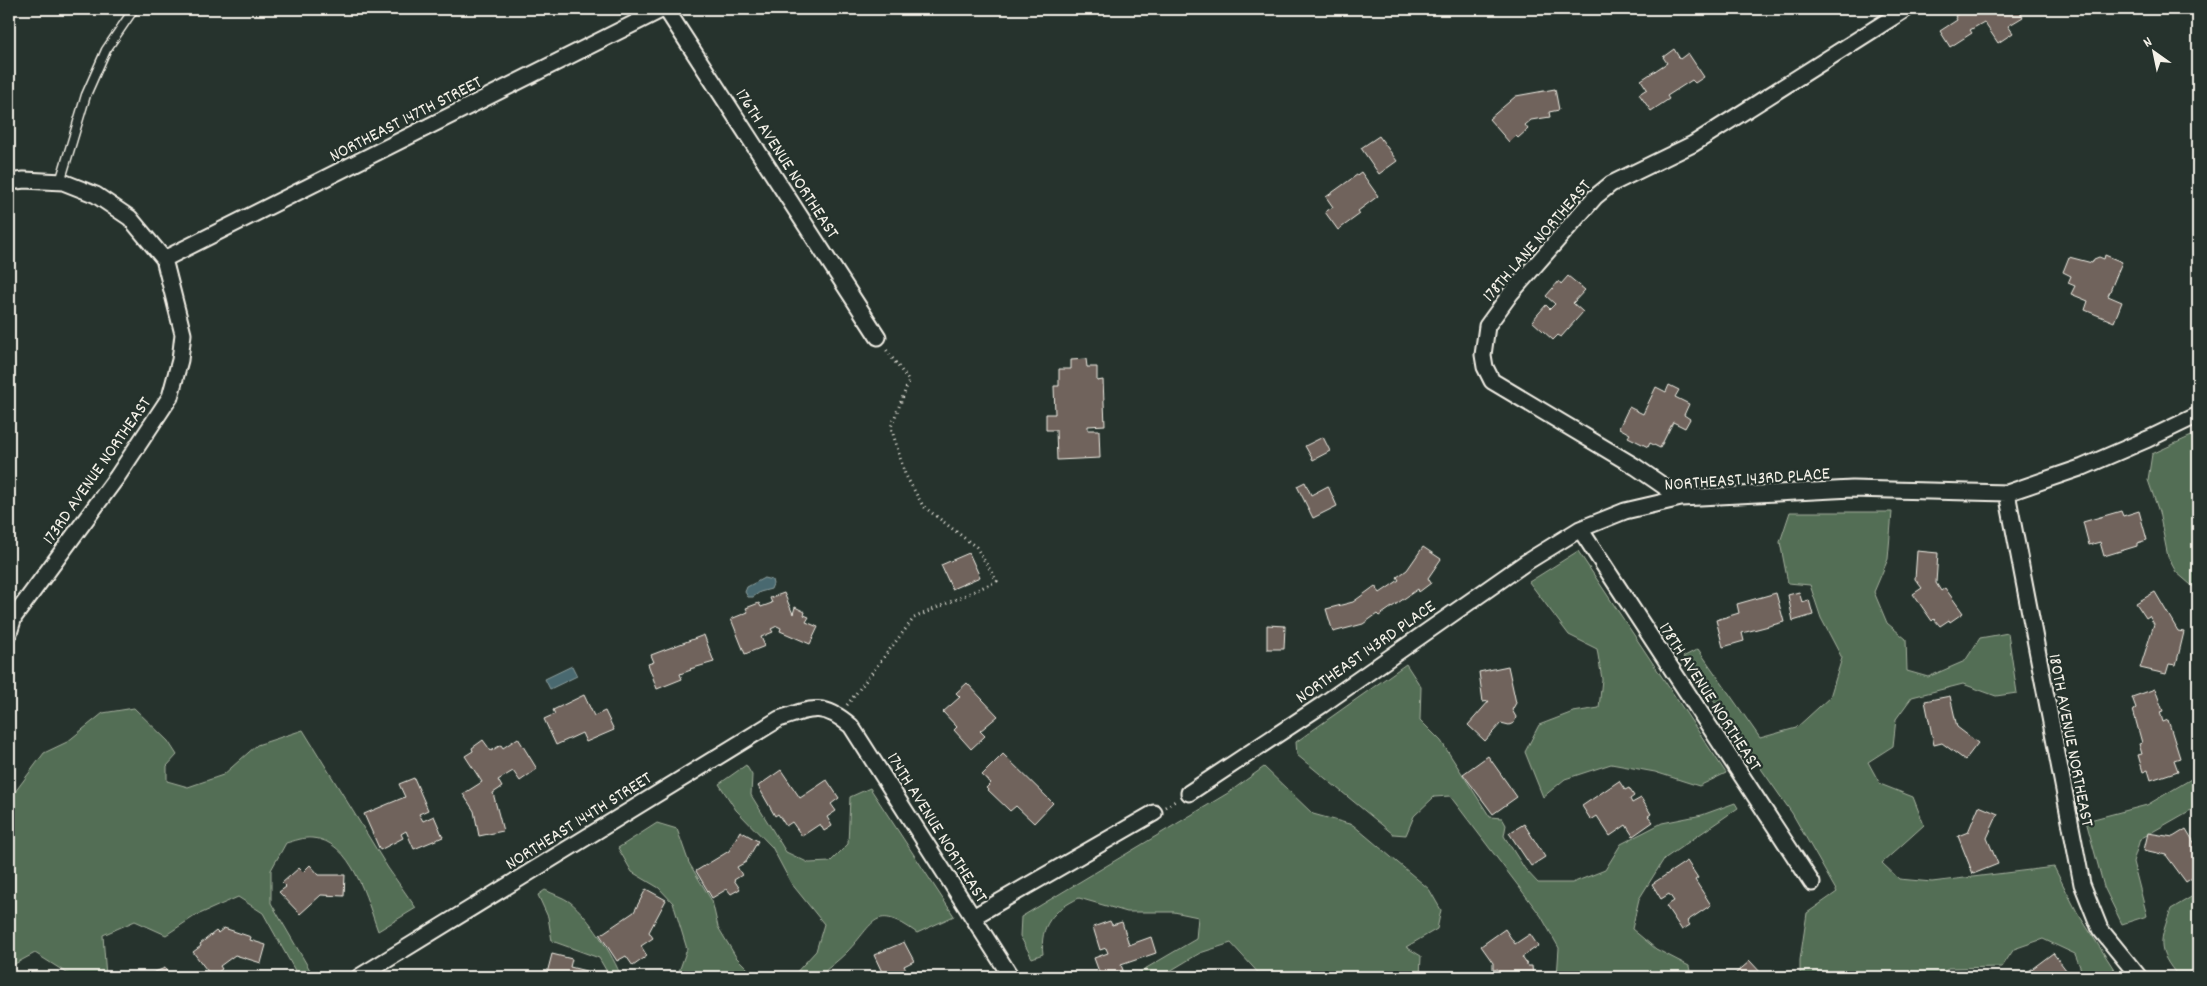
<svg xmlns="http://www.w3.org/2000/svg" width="2207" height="986" font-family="Dekko,sans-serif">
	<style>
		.green { fill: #536e55; stroke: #a4b09e }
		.water { fill: #48696f; stroke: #8d9f9f }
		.building { fill: #6f635c; stroke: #f4f1e8 }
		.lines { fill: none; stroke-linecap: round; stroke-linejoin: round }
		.service-casing { stroke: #f4f1e8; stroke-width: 11 }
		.minor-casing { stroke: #f4f1e8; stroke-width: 19 }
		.path { stroke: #f4f1e8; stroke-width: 3; stroke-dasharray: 1 4; stroke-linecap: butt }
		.service { stroke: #26332d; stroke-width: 8 }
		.minor { stroke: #26332d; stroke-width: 15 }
		.labels { text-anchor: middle; stroke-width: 4.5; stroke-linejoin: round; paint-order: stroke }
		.street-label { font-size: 18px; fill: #f4f1e8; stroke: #26332d }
	</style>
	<rect width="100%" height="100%" fill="#26332d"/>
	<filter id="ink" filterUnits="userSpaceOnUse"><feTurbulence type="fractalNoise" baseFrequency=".02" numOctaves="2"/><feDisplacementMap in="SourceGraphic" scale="10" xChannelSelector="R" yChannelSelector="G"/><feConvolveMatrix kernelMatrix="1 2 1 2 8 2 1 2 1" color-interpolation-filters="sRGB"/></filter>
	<g filter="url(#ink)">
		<path class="green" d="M2198,433V591L2176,572L2168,557L2159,512L2148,480L2152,454Z
			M1790,512H1892L1888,559L1874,592L1887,623L1906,639L1907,671L1928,677L1965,661L1980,638L2008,633L2017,693L1996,696L1963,684L1912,697L1896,719L1893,746L1868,762L1880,784L1913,797L1924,825L1882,863L1899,879L1932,882L2054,867L2077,912L2119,977H2084L2075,954L2043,939L2014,949L2002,967L1948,968L1940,977H1800V960L1807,913L1837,892L1792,813L1683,657L1698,649L1760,738L1796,728L1830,697L1842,658L1821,618L1810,585L1788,583L1780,542Z
			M1578,551L1726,773L1699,786L1655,772L1611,764L1565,779L1543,797L1525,752L1539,725L1573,712L1599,708L1602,679L1597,649L1569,635L1529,582Z
			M1406,664L1421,687L1420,720L1441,741L1490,817L1502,818L1506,825L1504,836L1525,869L1538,883H1572L1605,870L1621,844L1662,823L1702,815L1735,803L1738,808L1664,859L1639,899L1632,929L1656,949L1689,966L1691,977H1557L1559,948L1541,916L1450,796L1434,797L1414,816L1406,835L1393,834L1297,755L1296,742Z
			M134,708L168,741L177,755L167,766V781L188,787L223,775L257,745L303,730L388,868L416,908L378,931C367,901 352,840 312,838C304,837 294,841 286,843L271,870V903L310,970L298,976L263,913L238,897L195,916L166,935L135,921L103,935L106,977H73L35,953L9,967V800L44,753L67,742L103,713Z
			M746,765L752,775L751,795L786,852L809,863L830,862L848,844L850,797L870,788L954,916L917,933C874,902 875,923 847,952C838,961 827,969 818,977H792L816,951L824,924L791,883L772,847L736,810L719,784Z
			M1264,767L1313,814L1353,825L1429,889L1441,910L1437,929L1406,947L1421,956L1420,977H1262L1231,943L1200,953L1160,977H1131L1196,939L1198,917L1174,912H1127L1079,898C1054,910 1039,925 1043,954L1032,958L1020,936L1021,917L1228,793Z
			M2198,775V806L2140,839L2133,862L2147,916L2122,924L2104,887L2086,821L2147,805Z
			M657,823L677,829L689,863L712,901L718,927L736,957L756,977H677L687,949L673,903L659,888L632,872L618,848Z
			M545,890C553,894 563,897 570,902C588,916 614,956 621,977H610L599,958L552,941L548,917L538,895Z
			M2198,893V977H2179C2155,949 2160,941 2171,909Z"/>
		<path class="water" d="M764,578L772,580L773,584L771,589L760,592L753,597H748L745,592L747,587Z
			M572,666L577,676L550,689L545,679Z"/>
		<path class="building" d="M1966,9H2018L2023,17L2008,26L2013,33L1998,43L1984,22L1970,30L1972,33L1950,47L1940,31L1957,20L1955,16Z
			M1674,49L1680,59L1688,53L1704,77L1695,83L1692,80L1667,96L1669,99L1651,111L1639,94L1647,89L1641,80L1667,63L1663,57Z
			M1555,89L1559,110L1549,112L1550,117L1531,120L1525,125L1528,129L1518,138L1516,136L1509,142L1489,119L1516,96Z
			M1379,136L1397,161L1379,174L1361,148Z
			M1361,172L1378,196L1358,211L1360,214L1338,230L1325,212L1333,207L1326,197Z
			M2105,255L2122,262L2108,296L2122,302L2114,322L2085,310L2088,301L2071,294L2075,286L2068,283L2071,276L2063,272L2069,257L2092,263L2094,259L2099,257L2104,259Z
			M1568,276L1585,290L1573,303L1583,312L1561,337L1558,335L1553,340L1532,321L1546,305L1550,309L1555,304L1546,296L1559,281L1561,284Z
			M1086,359L1087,367H1097V381L1103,380L1105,425L1088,426V430H1099L1100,458L1057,460L1056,430H1046V414H1055L1054,386H1059V369H1071V360Z
			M1669,385L1679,390L1675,397L1689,404L1684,415L1690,419L1685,428L1673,422L1660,448L1650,443L1648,447L1628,437L1630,434L1619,428L1629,407L1643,414L1656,387L1666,392Z
			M1323,437L1330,451L1313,460L1305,446Z
			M1305,482L1311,495L1328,486L1337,506L1313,518L1297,486Z
			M2121,511L2123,516L2139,511L2147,540L2137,543V546L2104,556L2100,542L2089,545L2083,522Z
			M1423,547L1441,559L1428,578L1431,583L1419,592L1418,589L1379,616L1377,614L1363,624L1333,632L1326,609L1353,602L1375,586L1380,593L1399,580L1397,577L1407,570Z
			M1917,551L1938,553L1936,583L1941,591L1945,588L1963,613L1950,622L1949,620L1940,626L1934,619L1932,621L1913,594L1922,588L1915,579Z
			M969,553L980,577L952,589L941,565Z
			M1799,592L1802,602L1809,600L1813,615L1793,621L1788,595Z
			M2155,592L2178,631L2184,632L2176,665L2169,664L2166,674L2140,668L2154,624L2149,616L2146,618L2136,603Z
			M784,593L793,614L795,607L805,612L804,615L809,617L806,622L818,627L810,644L780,631L781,628L777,626L771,629L773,632L761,637L765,646L745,654L731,619L748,612L746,608L759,603L761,607L772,603L770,598Z
			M1776,593L1784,622L1742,633L1744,641L1723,647L1716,620L1739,613L1737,604Z
			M1267,625L1285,626L1284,649H1267Z
			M704,635L714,662L690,669L691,670L680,674L682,679L657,689L648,664L654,662L651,655Z
			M1508,666L1516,703L1512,710L1516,717L1514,723L1509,725L1501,723L1485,741L1468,725L1489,701L1483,702L1479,672Z
			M967,683L998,716L980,731L985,736L971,749L954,730L957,727L943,712L960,697L956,693Z
			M2155,689L2163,711L2160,712L2163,722L2168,720L2180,758L2174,760L2178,771L2151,780L2148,770L2143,772L2138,755L2142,754L2139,744L2142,743L2133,710L2136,708L2132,697Z
			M584,695L594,716L605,711L614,730L586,742L582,733L556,745L544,719L555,714L553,710Z
			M1950,696L1957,727L1978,743L1965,760L1942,743L1934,745L1925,701Z
			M518,738L537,769L520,781L513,771L498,780L502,787L493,793L503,831L479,836L474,811L463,794L482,782L465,756L473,751L472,748L483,740L491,751L501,745L503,748Z
			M1003,754L1053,803L1034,823L1016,806L1010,811L986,788L991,783L982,775Z
			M1488,756L1517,797L1493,814L1463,774Z
			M781,770L800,798L827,780L839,798L831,804L836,811L827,817L832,826L824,831L820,824L802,836L792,822L786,826L778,814L775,816L758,786Z
			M414,778L428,810L419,814L423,821L434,816L443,837L414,849L406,831L401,834L403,838L380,850L364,814L405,797L399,784Z
			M1619,781L1625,790L1629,788L1634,796L1630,799L1632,803L1641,798L1651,814L1648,816L1653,822L1633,836L1626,825L1610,836L1597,816L1591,820L1582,806Z
			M1979,806L1998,814L1987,838L1998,864L1973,874L1958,836L1968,832Z
			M1524,824L1545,857L1531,866L1509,833Z
			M2186,829L2198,849V874L2186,882L2166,855L2144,850L2148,833L2173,837Z
			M740,831L758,841L746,862L737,867L742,875L734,880L740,889L731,894L727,889L712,898L696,871L729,851Z
			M1687,861L1698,878L1695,880L1711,905L1687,921L1690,925L1682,930L1666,906L1674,901L1669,894L1661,899L1652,884Z
			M310,865L319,875H345L344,896L321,895L300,914L279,892L286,887L282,883L299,868L303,872Z
			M646,889L666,900L649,932L653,938L641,946L647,956L633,966L626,956L617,961L600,935L634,912Z
			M1110,921L1112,925L1122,922L1129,945L1151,937L1156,953L1121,965L1123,970L1112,974L1113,977H1101L1094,958L1108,953L1106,948L1100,950L1093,927Z
			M224,928L251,937L250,940L266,945L261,963L235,955L220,966L222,969L212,977L193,952L201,946L200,944L216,931L218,933Z
			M1505,929L1515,944L1530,934L1538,946L1522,957L1528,966H1532L1533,977H1499L1498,969L1493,970V963L1481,946Z
			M904,942L914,961L904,966L910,977H879L878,975L882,972L874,955Z
			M2053,953L2070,975L2067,977H2021Z
			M552,954L572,959L570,967L586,971L584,977H546Z
			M1750,961L1763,975L1760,977H1737L1735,974Z
			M165,968L169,977H145V976Z"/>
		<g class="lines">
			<g class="service-casing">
				<path id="service" d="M60,182L86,95L106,50L134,9"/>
			</g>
			<g class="minor-casing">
				<path id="minor" d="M666,9L878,337
					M9,182L24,180L63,182L96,195L130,218L164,259L183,334L180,360L170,397L117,477L14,617L9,633
					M164,259L663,9
					M2007,493L2082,884L2100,929L2139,977
					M1681,498L1636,467L1492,381L1485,367L1483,355L1487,326L1511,293L1595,197L1611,184L1693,144L1906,9
					M1580,529L1812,883
					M1189,793L1322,705L1525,563L1580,529L1625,511L1681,498L1852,489L2007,493L2083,467L2148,439L2198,415
					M973,917L1154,813
					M359,977L779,719C811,708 824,702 851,726L1011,977"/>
			</g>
			<path class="path" d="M847,705L914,618L997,581L976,547L923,506L905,474L891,427L909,381L885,348
				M1165,807L1177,800"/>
			<use href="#service" class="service"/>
			<use href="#minor" class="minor"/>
		</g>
	</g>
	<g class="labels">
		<g class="street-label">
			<text transform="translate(405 118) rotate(-27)" y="6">NORTHEAST 147TH STREET</text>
			<text transform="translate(788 163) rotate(57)" y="6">176TH AVENUE NORTHEAST</text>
			<text transform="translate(1536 240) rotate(-49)" y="6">178TH LANE NORTHEAST</text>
			<text transform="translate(96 470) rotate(-55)" y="6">173RD AVENUE NORTHEAST</text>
			<text transform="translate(1747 478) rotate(-4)" y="6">NORTHEAST 143RD PLACE</text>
			<text transform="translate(1365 651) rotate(-35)" y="6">NORTHEAST 143RD PLACE</text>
			<text transform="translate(1711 696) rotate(57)" y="6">178TH AVENUE NORTHEAST</text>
			<text transform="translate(2072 740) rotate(79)" y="6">180TH AVENUE NORTHEAST</text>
			<text transform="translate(578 820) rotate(-32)" y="6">NORTHEAST 144TH STREET</text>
			<text transform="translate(938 827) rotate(58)" y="6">174TH AVENUE NORTHEAST</text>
		</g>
	</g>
	<rect width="2207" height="986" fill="none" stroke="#26332d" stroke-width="30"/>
	<rect x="15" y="15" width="2177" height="956" fill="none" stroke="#f4f1e8" stroke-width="2" filter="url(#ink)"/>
	<g transform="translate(2154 52) rotate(327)" stroke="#26332d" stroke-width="4" paint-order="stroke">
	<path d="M0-4L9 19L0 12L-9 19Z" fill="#f4f1e8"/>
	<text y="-8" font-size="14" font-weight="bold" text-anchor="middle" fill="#f4f1e8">N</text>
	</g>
</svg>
